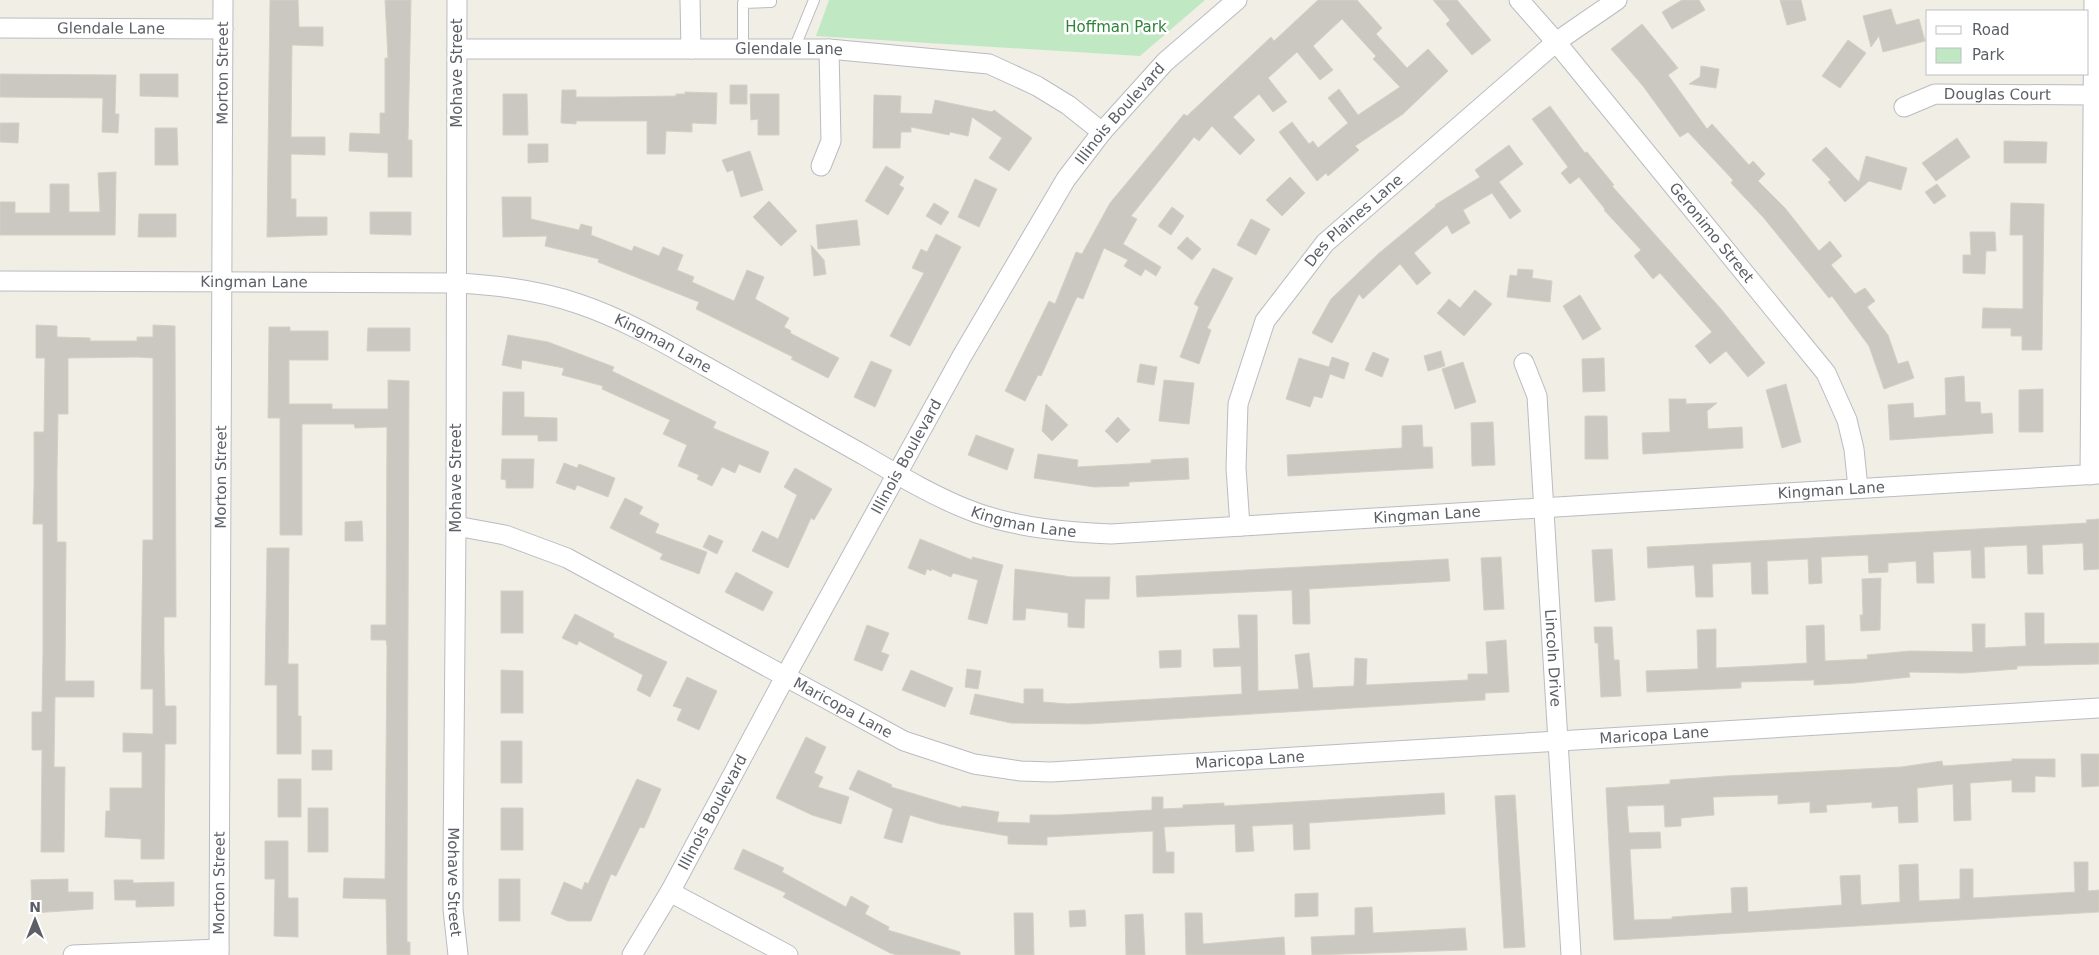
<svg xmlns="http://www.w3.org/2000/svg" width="2099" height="955" font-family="'DejaVu Sans',sans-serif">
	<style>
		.green { fill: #c0e8c3 }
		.building { fill: #cbc8c2; stroke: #d5d0c3 }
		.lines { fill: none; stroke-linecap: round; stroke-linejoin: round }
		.service-casing { stroke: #b9bcc1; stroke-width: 12 }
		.minor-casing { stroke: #b9bcc1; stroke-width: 21 }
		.service { stroke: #fff; stroke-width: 10 }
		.minor { stroke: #fff; stroke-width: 19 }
		.labels { text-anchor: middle; stroke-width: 5; stroke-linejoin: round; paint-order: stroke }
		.park-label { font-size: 15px; fill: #30823a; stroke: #fff }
		.street-label { font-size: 15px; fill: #5c6066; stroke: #fff }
	</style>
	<rect width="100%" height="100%" fill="#f0eee5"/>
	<path class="green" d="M829,0H1205L1140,56L816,36Z"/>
	<path class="building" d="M270,0H298L299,27H323V46L292,45L291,137H325V155L291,154V199H296V217H327V235L267,237Z
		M385,0H411L408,140H412V177H388V153L349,151L350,133L380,134V113H385V58H388Z
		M1318,0H1357L1382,28L1376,34L1407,68L1428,49L1448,71L1403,114L1355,146L1359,150L1328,176L1326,173L1317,181L1279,132L1292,122L1309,144L1313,141L1318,148L1348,123L1328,98L1339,89L1358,115L1400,87L1373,59L1376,56L1342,19L1313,46L1333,70L1320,80L1297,52L1268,78L1287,102L1273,112L1259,94L1233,117L1255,140L1240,155L1212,126L1199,141L1194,137L1131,216L1137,219L1123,244L1161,267L1156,276L1145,269L1141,276L1124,266L1128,260L1104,248L1083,299L1077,297L1041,376L1038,375L1025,401L1005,391L1049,301L1055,304L1076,252L1082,254L1110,203L1184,114L1187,116L1271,37L1274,41Z
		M1433,0H1457L1491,40L1472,55L1446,24L1450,20Z
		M1682,0H1699L1705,10L1672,29L1662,12Z
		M1780,0H1801L1806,20L1787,25Z
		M1891,9L1896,25L1919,19L1925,41L1883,52L1879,36L1871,47L1863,16Z
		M1642,24L1678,68L1668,75L1707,129L1712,124L1749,165L1753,161L1765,174L1758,181L1785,208L1819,251L1830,241L1842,256L1831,265L1855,294L1865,288L1875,301L1867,307L1888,335L1898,364L1908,361L1914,378L1884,389L1869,346L1832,296L1829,298L1763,217L1731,183L1733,180L1688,132L1680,137L1643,86L1611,49Z
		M1848,40L1866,53L1840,88L1822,76Z
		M1701,66L1719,69L1716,88L1689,84L1700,77Z
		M0,74L116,75L115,114H119L118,133L102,132L103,98L0,97Z
		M140,74H178V97L140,96Z
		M730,85H747V104H730Z
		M562,90H576V97H614L676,96V94H685V92L717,93L716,124L692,123V132L666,131L665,154H647V121H576V124L561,123Z
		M503,94H527L528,135H503Z
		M750,94H779V135H758V119L751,120Z
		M874,95L901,96L900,113L932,114L935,100L992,112L994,110L1032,138L1009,171L989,158L1002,138L972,117L968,136L950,132L949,135L911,127V132H901L900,148H873Z
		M1550,106L1585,153L1587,152L1614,185L1612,186L1721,309L1765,363L1748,377L1726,351L1710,364L1695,346L1712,332L1660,273L1653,279L1634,256L1641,250L1604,210L1605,209L1579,177L1570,184L1561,173L1568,167L1532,119Z
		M0,123H19L18,143L0,142Z
		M155,128H177L178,165H155Z
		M1957,138L1970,157L1936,181L1922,163Z
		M2004,141L2047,142L2046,163H2004Z
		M528,144H548V162L528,163Z
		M1509,145L1523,164L1499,182L1521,211L1510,219L1492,193L1463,210L1470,223L1452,234L1447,225L1414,253L1431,273L1417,285L1400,264L1363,299L1359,294L1332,343L1312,333L1331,299L1378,254L1436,206L1435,205L1480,177L1475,170Z
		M1826,147L1859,182L1866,156L1907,168L1901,190L1869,181L1845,202L1828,182L1831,180L1812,160Z
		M750,151L763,190L741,197L733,170L727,172L722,160Z
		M886,166L904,177L899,185L904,188L888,215L865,201Z
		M116,172L115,235H0V202H15V213H50V184H69V212H100L98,173Z
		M1290,177L1305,193L1282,216L1266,200Z
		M975,179L997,189L979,227L958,217Z
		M1937,184L1946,196L1934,204L1925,192Z
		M502,197H531V219L579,230L581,224L592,227L591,235L632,251L634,246L659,256L663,247L683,255L677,270L694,277L692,282L734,301L747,270L764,277L755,299L789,318L784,327L791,331L790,333L839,358L828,378L791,359L793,357L696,309L699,302L598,262L599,259L545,246L547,236L503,237Z
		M769,201L797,231L781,246L753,217Z
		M934,203L949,212L941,225L926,216Z
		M2011,203L2044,204L2042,350H2022V336H2011V328H1982L1983,308L2023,309V235H2010Z
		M1172,207L1184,216L1171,235L1158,226Z
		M370,212H411V235L370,234Z
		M139,214H176V237H138Z
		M1251,219L1270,229L1256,255L1237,245Z
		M857,220L860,245L818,249L816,225Z
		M1970,232H1995L1996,251H1986L1985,274L1963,273V255H1971Z
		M936,234L961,247L910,346L890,336L924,273L912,268L921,249L927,252Z
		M1187,237L1201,249L1192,260L1177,248Z
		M811,245L824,260L826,274L814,276Z
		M1213,268L1233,278L1207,328L1211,330L1199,364L1180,357L1199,307L1194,304Z
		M1518,269L1533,270L1532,278L1552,281L1550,302L1507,297L1510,275L1517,276Z
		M1475,290L1492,304L1464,336L1437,313L1449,299L1460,308Z
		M1580,295L1601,329L1583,340L1563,306Z
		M36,325L57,326V337L90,338V341H137V337H153V325L175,326L176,617H164V651L165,706H176V744H165L164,859H141V839L105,837L106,811H110V788H142V752H123V733L153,734V689H141L143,540H153V358L137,357L68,358V414H58L57,470V542H66L65,681H94V697H55L54,767H65L64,852H41L42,750H32V712H42L43,652V524H33L34,486V432H44L45,358H36Z
		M269,327H290V331H328V360H289V404H332V409H388V380L409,381L407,884V942H410V955H387L386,899L343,898L344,878L385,879L387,647L386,640H371V625H386L387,427L355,428L354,424H302V535H280V418H268Z
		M368,328H410V351H367Z
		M508,335L548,342L614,367L612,371L716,422L713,428L769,452L760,473L739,464L735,473L722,467L712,486L697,479L699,475L678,466L687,445L663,434L670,420L602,389L603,386L562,375L564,368L522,360L521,369L502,365Z
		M1441,351L1445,366L1428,371L1424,356Z
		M1373,352L1389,359L1382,377L1365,370Z
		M1332,357L1349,363L1344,379L1330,374L1322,398L1314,396L1310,407L1286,399L1299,358L1329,367Z
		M1604,358L1605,391L1583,392L1582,359Z
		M871,361L892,370L875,407L854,397Z
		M1463,362L1476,402L1455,409L1442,369Z
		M1140,364L1157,367L1154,385L1137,382Z
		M1964,376L1965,402H1980L1981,414L1992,413L1993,433L1890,440L1888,405L1913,403L1914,418L1946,415L1945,378Z
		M1164,380L1194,383L1189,424L1159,421Z
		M1786,384L1801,442L1782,448L1766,390Z
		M2043,389V432H2019V390Z
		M503,392H524V417L557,418V441H538V435H502Z
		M1669,399H1686V404L1717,403L1707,411L1708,429L1742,427L1743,448L1643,454L1642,433L1670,432Z
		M1046,404L1068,425L1052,441L1042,431Z
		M1585,416H1607L1608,459H1585Z
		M1118,417L1130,430L1117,443L1105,431Z
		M1493,422L1495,465L1472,466L1471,423Z
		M1422,425L1423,447H1432L1433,468L1288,476L1287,455L1402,448V426Z
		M976,435L1014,449L1007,470L968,455Z
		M1038,454L1078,460L1077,467L1151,463V460L1188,458L1189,479L1129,482V486L1094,487L1034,478Z
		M502,459H534L533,488H506V480L501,479Z
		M564,463L577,468L579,464L615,478L608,497L577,485L575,490L556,483Z
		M795,468L832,489L814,520L811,518L788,568L752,551L762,531L778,539L797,495L784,487Z
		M625,498L643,507L639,514L659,524L655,533L707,552L699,574L660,559L663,554L610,528Z
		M2099,519V569L2084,570L2083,543L2042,545L2043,574H2028L2027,545L1984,547L1985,578H1972L1971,550L1933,552L1934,583H1917L1916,561L1888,563V572L1869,573L1868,555L1821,557L1822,583L1809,584L1808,559L1767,561L1768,594H1752L1751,562L1712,564L1713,597H1696L1694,565L1648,568L1647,547L2087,523L2086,520Z
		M362,521L363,541H345V522Z
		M709,535L723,541L717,554L703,547Z
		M920,539L972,560V557L1003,565L987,624L968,619L978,580L953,573L951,577L932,569L931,571L927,569L925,575L908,568Z
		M267,548H289L288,664H298V716H301V754H277V685H265Z
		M1612,549L1615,600L1595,602L1592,550Z
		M1501,557L1504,609L1484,610L1481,558Z
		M1448,559L1450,581L1309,589L1310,624H1293L1292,590L1137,597L1136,576Z
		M1015,569L1072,577H1110L1109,599H1085L1084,628L1068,627V613L1026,608L1025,620H1013Z
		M736,572L773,592L763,611L725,592Z
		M1881,578L1880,630L1861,631L1860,615H1863L1862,579Z
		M501,591H523V633H501Z
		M2025,613H2044V644L2099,643V664L2017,666V669L1963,673L1909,672L1910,677L1854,683L1814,685V680L1741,682V688L1647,692L1646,671L1698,669L1697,630L1716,629V668L1757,666L1807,663L1806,626L1824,625L1825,661L1868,659L1867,655L1910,651L1973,652L1972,624H1985V648L2026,646Z
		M575,614L614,634L613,637L667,662L650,697L637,690L643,675L579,641L577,645L562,638Z
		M1238,615H1257L1258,691L1299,689L1295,655L1309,653L1313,688L1354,686L1355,658L1367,659L1366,685L1468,680V674H1488L1486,642L1506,640L1509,692L1485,693V700L1087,724L1011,723L970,714L975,694L1024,704V689H1043V702L1068,704L1242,694L1241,666L1214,667L1213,649L1240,648Z
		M867,625L889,633L881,652L889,655L882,671L854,660Z
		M1594,627H1612L1614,660H1619L1621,696L1601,697L1598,643H1595Z
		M1181,650V667L1160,668L1159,651Z
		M967,669L981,671L978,689L965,687Z
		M501,670L523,671V713H501Z
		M911,670L953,688L945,707L902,690Z
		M687,677L717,691L699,730L677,720L682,709L673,706Z
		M806,737L826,747L814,773L823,777L818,787L849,797L841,824L812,815L776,798Z
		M501,741H522V783H501Z
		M312,750H332V770H312Z
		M2081,754H2099V786L2082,787Z
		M2012,759H2055V777L2035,776V792H2012V780L1970,783L1971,820L1954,821L1953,784L1917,788L1918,822L1899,823L1898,806L1872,808V802L1826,805L1827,812L1810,813V802L1778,804V795L1713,797L1714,815L1681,818V826L1665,827L1664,805L1627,806L1629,833L1660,832L1661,848L1630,849L1634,920L1672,919V917L1732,913L1731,888L1747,887L1748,912L1842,905L1840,876L1860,875L1861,905L1900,902L1899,865L1918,864L1919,901L1960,899V869H1973V898L2075,892L2074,862H2088V891L2099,890V912L1614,940L1606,788L1670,784V780L1726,776L1901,767L1942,761L1943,766L2012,761Z
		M858,770L892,785L891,787L961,808L962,806L999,812L997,822L1030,823V815H1059L1152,810V797H1163V809L1183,808V805L1224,803V806L1444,793L1445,814L1309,823L1310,849L1294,850L1293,824L1252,826L1254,851L1236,852L1235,824L1164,827L1166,852H1174V873H1153V831L1047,837V845L1008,844V836L940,824L910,815L902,843L884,838L893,809L849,789Z
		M278,779H301V817H278Z
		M637,779L661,789L644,828L640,827L616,876L611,874L591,921H568L551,914L564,882L582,890L585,882L588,884Z
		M1515,795L1525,947L1504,948L1495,796Z
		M308,808H328V852H308Z
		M501,808H523V850H501Z
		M265,841H288V898H298V937L274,936L275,879H265Z
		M743,849L784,868L782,872L846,907L851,896L869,906L865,914L889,927L888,930L960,952V955H897L890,953L783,897L786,893L734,869Z
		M68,879V892H93V909L32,913L31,880Z
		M499,879H520V921H499Z
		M114,880H133V883L174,882V906L136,907V900H115Z
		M1318,893V916L1295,917V894Z
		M1372,907L1373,933L1465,928L1467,950L1312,955L1311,937L1355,935V908Z
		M1085,910L1086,926L1070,927L1069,911Z
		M1014,913H1033L1034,955H1015Z
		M1185,913H1202L1203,944L1284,937L1285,955H1186Z
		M1143,914L1145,955H1126L1125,915Z"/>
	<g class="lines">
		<g class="service-casing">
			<path id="service" d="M794,49L814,0
				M743,50V3L771,2V0"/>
		</g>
		<g class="minor-casing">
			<g id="minor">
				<path id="s1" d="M457,0L456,526L453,862V909L458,955"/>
				<path d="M690,0L691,49"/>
				<path id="s2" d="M1519,0L1556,42L1826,373L1847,420L1854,449L1858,488"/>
				<path id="s3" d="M0,28L223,29"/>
				<path id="s4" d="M457,49H829L989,64L1037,86L1068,105L1102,132"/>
				<path id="s5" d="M1904,107L1935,94L2093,95"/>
				<path d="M821,166L831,141L829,49"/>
				<path id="s6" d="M0,281L456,283C498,285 539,290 579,304C624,319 666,344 707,367C759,396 811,425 862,454C896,474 940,500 977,513C1020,528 1066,532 1111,534L2099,474"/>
				<path id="s7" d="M1524,363L1537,396L1571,955"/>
				<path d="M2090,475L2094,0"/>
				<path id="s8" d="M456,526L505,535L567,558L904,741L974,764L1020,771L1051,772L2099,708"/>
				<path id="s9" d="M1240,526L1236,468L1238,404L1265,321L1325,243L1556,42L1617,0"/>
				<path d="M670,892L788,955"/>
				<path d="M73,955L219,949"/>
				<path id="s10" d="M219,955L223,0"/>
				<path id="s11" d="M632,955L670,892L785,677L962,356L1066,179L1102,132L1165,62L1237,0"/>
			</g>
		</g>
		<use href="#service" class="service"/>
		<use href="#minor" class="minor"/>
	</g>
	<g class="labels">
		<g class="park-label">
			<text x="1116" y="32">Hoffman Park</text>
		</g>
		<g class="street-label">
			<text dy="5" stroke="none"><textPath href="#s3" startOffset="111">Glendale Lane</textPath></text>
			<text dy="5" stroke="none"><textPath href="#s4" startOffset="332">Glendale Lane</textPath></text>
			<text dy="5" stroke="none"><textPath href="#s10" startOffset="882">Morton Street</textPath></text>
			<text transform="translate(457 73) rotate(-90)" y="5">Mohave Street</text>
			<text dy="5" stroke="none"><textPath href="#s5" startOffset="96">Douglas Court</textPath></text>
			<text dy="5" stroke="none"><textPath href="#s11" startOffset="974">Illinois Boulevard</textPath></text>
			<text dy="5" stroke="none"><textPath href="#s9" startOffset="344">Des Plaines Lane</textPath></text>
			<text dy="5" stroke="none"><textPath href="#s2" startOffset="302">Geronimo Street</textPath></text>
			<text dy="5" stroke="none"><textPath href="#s6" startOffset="254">Kingman Lane</textPath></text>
			<text dy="5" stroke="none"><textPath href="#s6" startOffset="674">Kingman Lane</textPath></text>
			<text dy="5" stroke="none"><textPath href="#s11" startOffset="569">Illinois Boulevard</textPath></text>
			<text dy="5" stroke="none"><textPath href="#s10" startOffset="478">Morton Street</textPath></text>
			<text transform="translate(456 478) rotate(-90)" y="5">Mohave Street</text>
			<text dy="5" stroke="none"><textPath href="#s6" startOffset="1889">Kingman Lane</textPath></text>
			<text dy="5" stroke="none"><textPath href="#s6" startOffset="1484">Kingman Lane</textPath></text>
			<text dy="5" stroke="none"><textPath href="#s6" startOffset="1079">Kingman Lane</textPath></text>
			<text dy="5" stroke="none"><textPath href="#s7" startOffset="298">Lincoln Drive</textPath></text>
			<text dy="5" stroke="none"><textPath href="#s8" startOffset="430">Maricopa Lane</textPath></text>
			<text dy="5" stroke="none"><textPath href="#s8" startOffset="1255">Maricopa Lane</textPath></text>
			<text dy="5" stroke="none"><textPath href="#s8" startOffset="850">Maricopa Lane</textPath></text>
			<text dy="5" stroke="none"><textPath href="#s11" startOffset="164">Illinois Boulevard</textPath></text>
			<text dy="5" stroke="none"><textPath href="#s10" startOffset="72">Morton Street</textPath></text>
			<text dy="5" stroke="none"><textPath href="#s1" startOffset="882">Mohave Street</textPath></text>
		</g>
	</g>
	<rect x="1926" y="10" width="162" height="65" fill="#ffffff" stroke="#bebfc2"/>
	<rect x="1936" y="26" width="25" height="8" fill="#ffffff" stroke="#bebfc2"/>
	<text x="1972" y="35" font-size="15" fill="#5c6066">Road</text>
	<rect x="1936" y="48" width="25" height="15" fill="#c0e8c3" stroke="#bebfc2"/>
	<text x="1972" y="60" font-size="15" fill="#5c6066">Park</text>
	<g transform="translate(35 920)" stroke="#ffffff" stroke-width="4" paint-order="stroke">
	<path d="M0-4L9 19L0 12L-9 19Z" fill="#5c6066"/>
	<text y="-8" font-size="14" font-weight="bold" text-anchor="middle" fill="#5c6066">N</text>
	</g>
</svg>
